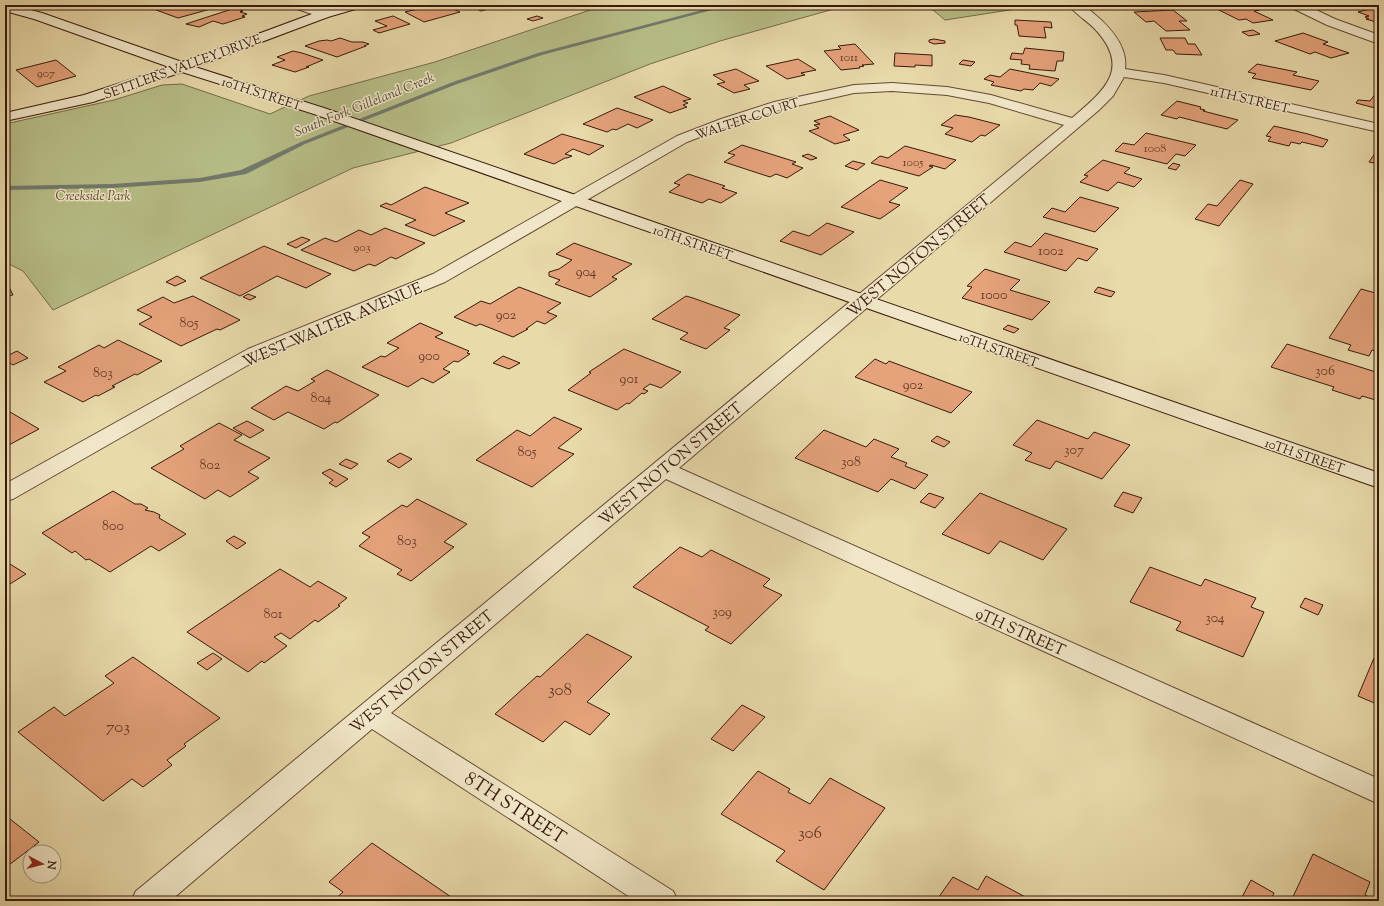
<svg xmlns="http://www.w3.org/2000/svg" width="1384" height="906" font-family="'Sorts Mill Goudy',serif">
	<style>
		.green { fill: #b8bf88; stroke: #786c4a }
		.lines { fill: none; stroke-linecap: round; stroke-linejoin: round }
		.stream { fill: #727a6e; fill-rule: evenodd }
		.building { fill: #e5a27b; stroke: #37190c }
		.street-casing { stroke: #644934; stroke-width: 2 }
		.secondary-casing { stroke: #37190c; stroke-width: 2 }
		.street { fill: #f1e7c8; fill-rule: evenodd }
		.secondary { fill: #f1e7c8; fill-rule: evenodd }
		.labels { text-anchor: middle; stroke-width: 3; stroke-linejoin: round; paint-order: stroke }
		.far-number-label { font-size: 12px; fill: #623b28 }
		.far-street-label { font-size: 13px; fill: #37190c; stroke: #f1e7c8 }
		.far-park-label { font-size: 13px; font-style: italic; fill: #5e4b31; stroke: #f1e7c8 }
		.far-water-label { font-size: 14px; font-style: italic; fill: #54493d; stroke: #f1e7c8 }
		.number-label { font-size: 14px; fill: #623b28 }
		.street-label { font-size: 16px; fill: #37190c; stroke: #f1e7c8 }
		.near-number-label { font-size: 17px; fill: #623b28 }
		.near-street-label { font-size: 19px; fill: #37190c; stroke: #f1e7c8 }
	</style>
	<rect width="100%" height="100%" fill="#e9daaa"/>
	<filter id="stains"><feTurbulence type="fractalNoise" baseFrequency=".005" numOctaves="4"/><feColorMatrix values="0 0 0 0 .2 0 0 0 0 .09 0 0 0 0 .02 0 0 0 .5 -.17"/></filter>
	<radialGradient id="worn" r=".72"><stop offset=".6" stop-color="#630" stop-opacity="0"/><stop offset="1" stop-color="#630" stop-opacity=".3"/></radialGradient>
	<path class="green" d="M605,5H848L720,41L650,64L451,143L353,168L53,310L23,271L5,262V124L114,100L162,85L182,84L270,114L309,96L435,62Z
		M927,5H1042L945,20Z"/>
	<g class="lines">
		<path class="stream" d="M721,5H731L542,55L457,84L305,144L246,174L200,182L113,188L5,190V186L113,184L200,178L241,170L301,142L453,82L538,53Z"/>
	</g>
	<path class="building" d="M172,5H225L178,18L156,10Z
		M429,5H445L460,12L424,22L405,12L430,6Z
		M468,5H504L481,11Z
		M1209,5H1249L1260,10L1254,11L1273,20L1253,23L1246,19L1239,20Z
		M235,8L243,11L240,12L247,14L242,16L245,17L223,24L213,21L199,27L186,24Z
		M1374,8L1379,10V23L1366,19H1369L1365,17L1369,16L1358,12Z
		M1173,10L1187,21H1179L1190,30L1166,31L1154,21L1146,22L1134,12Z
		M393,16L410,24L379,33L373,30L387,26L375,21Z
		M537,16L543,18L533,21L527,19Z
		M1015,20L1051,22L1052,28L1044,27L1046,38L1019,36L1017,25H1015Z
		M1253,30L1260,34L1249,36L1242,32Z
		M1303,33L1328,42L1323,44L1349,53L1331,58L1315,52L1310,54L1275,41Z
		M340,38L352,42H363L369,44L364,46H366L337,57L305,46L319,41L327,40L331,41Z
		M1160,38H1185L1188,44H1195L1202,55L1176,54L1173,50H1166Z
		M934,39L945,41V43L934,44L929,42V40Z
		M855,44L874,64L862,65L864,66L859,67L860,68L841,70L824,51L841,49L838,46Z
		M1025,48L1064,52L1063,61H1057L1055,71L1029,69L1030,65L1021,64L1022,60L1010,59L1012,53L1023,54Z
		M293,51L302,53L323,60L306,67H309L295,72L272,65L285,60L277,57Z
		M895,53L932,55V66L915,65V67L894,66Z
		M798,59L816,70L801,73L805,75L787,79L766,66Z
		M56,60L76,76L37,87L16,70Z
		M963,60L975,62L971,66L959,64Z
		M1257,64L1297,72L1293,75L1319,81L1311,90L1252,78L1256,74L1248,72Z
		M736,69L759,81L744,85L750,89L734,93L717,84L725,82L713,75Z
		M1010,69L1059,79L1051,86L1040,83L1033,90L1024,89L1021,91L991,85L994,82L984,79L990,75L1000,77Z
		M663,86L691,99L683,101L688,103L683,105L687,107L670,113L634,97Z
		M1376,93L1379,94V109L1356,103L1358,100L1370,101Z
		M1177,101L1201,107L1200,109L1205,110L1203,111L1238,120L1227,129L1179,117L1177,119L1161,115Z
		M617,108L653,120L637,128L628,124L616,130L613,129L607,132L583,124Z
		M955,115L969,117L1000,125L985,136L981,135L972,142L945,134L953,128L941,125Z
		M830,116L859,130L843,135L850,140L835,144L809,131L819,128L814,125L820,124L814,121Z
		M1274,126L1308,134L1328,140L1323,147L1302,142L1300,144L1291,142L1289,146L1268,141L1271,137L1266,136Z
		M1146,133L1196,145L1185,156L1176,154L1167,164L1115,151L1123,143L1134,145Z
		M562,134L604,146L589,155L573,149L565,154L572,156L567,158H565L554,164L524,154Z
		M742,145L796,162L792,164L803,168L787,178L776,174L770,177L724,162L735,155L728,153Z
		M905,146L956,160L945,169L931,165L929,166L933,167L919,176L871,163L880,156L888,158Z
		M1378,149L1379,164L1369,162Z
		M808,154L817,158L811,160L802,156Z
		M1103,160L1130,168L1124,173L1142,179L1134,187L1118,182L1108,191L1080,182L1088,176L1084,175Z
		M853,161L865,164L857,170L845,166Z
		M1173,163L1180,165L1176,170L1168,168Z
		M688,174L725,186L722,188L737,193L721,203L709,199L702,203L669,192L680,185L674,183Z
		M880,180L908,188L889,202L900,205L880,219L841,207Z
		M1240,180L1253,184L1219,226L1195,219L1208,204L1217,206Z
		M425,187L469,203L445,213L465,221L434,236L405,225L416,220L380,206L386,203L391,205Z
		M1080,197L1119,208L1095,232L1043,217L1052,208L1065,212Z
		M827,223L854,232L821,255L780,241L793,231L809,236Z
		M385,228L425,243L396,259L391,257L375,266L369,264L354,271L301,250L325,238L336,242L359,230L371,235Z
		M1045,233L1098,249L1087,261L1078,258L1066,271L1004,252L1015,242L1031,247Z
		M302,237L310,240L296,248L287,244Z
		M574,243L632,264L612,277L617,279L590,297L555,284L560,280L549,276V272L559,269L572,260L556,254Z
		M264,246L331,274L306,288L277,276L240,296L200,278Z
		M985,269L1020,280L1010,290L1050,302L1032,320L962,298L972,287L967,286Z
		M177,276L186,281L175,286L166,282Z
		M519,287L561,303L547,312L557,316L545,324L537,321L526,329H528L513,337L480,324L476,326L454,317L481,301L490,304Z
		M1098,287L1115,292L1111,297L1094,292Z
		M10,289L13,295L5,296V290Z
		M1361,289L1379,294V352L1372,350L1369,356L1348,350L1351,345L1329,338Z
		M248,294L256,297L250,300L243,297Z
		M193,296L240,320L220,330L217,329L181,346L139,324L152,317L137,310L163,297L174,303Z
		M686,296L693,298L740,315L724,328L730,330L706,349L680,339L688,333L652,319Z
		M420,323L443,333L435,337L469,351L467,353L470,354L458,362L454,361L443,369L450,372L433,383L422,378L408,387L362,367L381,356L385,357L399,348L387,343Z
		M1008,325L1019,329L1014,333L1003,329Z
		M118,340L162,361L137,375L135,374L112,386L115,387L98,396L96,395L83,402L44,382L66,371L58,367L99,345L104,348Z
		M1287,344L1379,373V401L1362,396L1360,399L1332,390L1334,387L1271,367Z
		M624,349L681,372L661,388L650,384L643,389L648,391L644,394L642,393L629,404L627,403L617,410L568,390L591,373L589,372Z
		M17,351L28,358L13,365L5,360V357Z
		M503,356L520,363L509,369L493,363Z
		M875,359L886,364L889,361L972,392L951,413L855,377Z
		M327,370L379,395L337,423L335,422L324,429L288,412L274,420L251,408L286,386L298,391L315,381L311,379Z
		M5,409L39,429L5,447Z
		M554,417L582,429L558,448L574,454L532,487L476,460L517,430L530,436Z
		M1037,420L1088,439L1094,432L1130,445L1102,479L1056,461L1050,469L1025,460L1032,453L1013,445Z
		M247,421L264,430L250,438L233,428Z
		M219,423L242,435L234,440L270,458L248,472L259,478L230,497L218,490L205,499L151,468L184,449L180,446Z
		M824,430L866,447L874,439L899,449L891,457L907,463L905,466L928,475L915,489L891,479L878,492L795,458Z
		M937,436L950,442L944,447L931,441Z
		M400,453L412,459L399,468L387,461Z
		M346,459L358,464L351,469L339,464Z
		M330,469L348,479L336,487L329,483L333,480L322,473Z
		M113,491L135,504H141L148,508L145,510L154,512L160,515L159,518L186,534L159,551L151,546L110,572L89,559L86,560L75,551L72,553L42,533Z
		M1123,492L1142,498L1133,513L1114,506Z
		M929,493L944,498L935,508L920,502Z
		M980,493L1067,529L1043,560L1000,541L989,554L942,534Z
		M417,499L467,524L444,542L454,547L411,581L397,574L402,570L359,546L370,537L362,533L402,505L407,507Z
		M234,536L246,543L237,549L226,541Z
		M680,547L702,557L711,550L770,579L763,586L782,595L731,644L705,630L709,627L633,587Z
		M5,561L26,574L5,587Z
		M1150,567L1201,586L1205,579L1256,598L1251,607L1264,612L1243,657L1176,630L1181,622L1130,602Z
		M280,569L310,587L318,581L347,598L338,605L340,606L318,622L315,620L290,639L281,633L274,637L287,646L264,663L262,661L248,672L187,632Z
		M1305,598L1323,605L1318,615L1300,607Z
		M587,634L632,657L587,702L610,714L590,735L565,721L543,742L495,714L537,676L540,677Z
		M213,653L222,659L207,670L197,663Z
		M133,657L220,718L184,744L186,746L167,760L172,765L143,787L132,779L103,801L18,732L54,707L65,716L114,683L105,676Z
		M1374,658L1379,660V705L1358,696Z
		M742,705L765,717L733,751L711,739Z
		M758,771L790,789L788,792L810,804L830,778L885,808L824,890L776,861L785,851L721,814Z
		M5,815L39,842L5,868Z
		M372,843L457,901H333L343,892L329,882Z
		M1313,854L1370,882L1365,895L1377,901H1291Z
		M986,876L1033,901H936L953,877L978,890Z
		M1251,880L1274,893L1270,901H1240Z"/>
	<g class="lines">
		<g class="street-casing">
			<path id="street" d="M292,5H310L328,11L330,14L328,17L324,18L294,8Z
				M1069,5H1083C1102,19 1129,42 1125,69L1164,75L1379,124V132L1164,83L1124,77L1113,96L1099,110L679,468L1379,779V804L666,479L391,713L673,891L678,901H636L372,729L170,901H131L136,891L1064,125L989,103L947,95L892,91L854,93L783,109L731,125L687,142L445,282L262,357L13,499L5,501V484L248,349L433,274L677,136L721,119L774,102L854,85L892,83L947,87L991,95L1072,118C1105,90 1132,68 1094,28C1086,20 1075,14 1069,5Z
				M1290,5H1306L1335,19L1379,35V44L1327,25L1292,8Z"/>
		</g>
		<g class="secondary-casing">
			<path id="secondary" d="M5,5H12L42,13L182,62L320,11L342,5H361L359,8L328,17L195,67L324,108L1379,473V488L314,114L182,72L93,102L5,121V113L84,95L169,67L34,19L5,11Z"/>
		</g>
		<use href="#street" class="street"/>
		<use href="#secondary" class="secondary"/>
	</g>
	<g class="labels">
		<g class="far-number-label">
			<text x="849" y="61">1011</text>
			<text x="46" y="77">907</text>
			<text x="1155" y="152">1008</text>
			<text x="913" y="166">1005</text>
			<text x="362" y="251">903</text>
		</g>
		<g class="far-street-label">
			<text transform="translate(182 66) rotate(-20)" y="5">SETTLERS VALLEY DRIVE</text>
			<text transform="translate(262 93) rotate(18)" y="5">10TH STREET</text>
			<text transform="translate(1250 99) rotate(13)" y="5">11TH STREET</text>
			<text transform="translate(747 118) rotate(-18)" y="5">WALTER COURT</text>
			<text transform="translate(693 242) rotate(19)" y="5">10TH STREET</text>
			<text transform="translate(999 349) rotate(19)" y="5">10TH STREET</text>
			<text transform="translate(1305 455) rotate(19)" y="5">10TH STREET</text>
		</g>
		<g class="far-park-label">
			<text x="93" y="200">Creekside Park</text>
		</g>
		<g class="far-water-label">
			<text transform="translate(364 104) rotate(-22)" y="5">South Fork Gilleland Creek</text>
		</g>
		<g class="number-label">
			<text x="1051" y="255">1002</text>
			<text x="586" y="276">904</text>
			<text x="994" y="299">1000</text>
			<text x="506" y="319">902</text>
			<text x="189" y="327">805</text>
			<text x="429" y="360">900</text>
			<text x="1325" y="375">306</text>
			<text x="103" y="377">803</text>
			<text x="629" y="383">901</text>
			<text x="913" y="389">902</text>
			<text x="321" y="402">804</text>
			<text x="1074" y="454">307</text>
			<text x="527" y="456">805</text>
			<text x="851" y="466">308</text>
			<text x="210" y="469">802</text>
			<text x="113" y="530">800</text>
			<text x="407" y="545">803</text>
			<text x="722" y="616">309</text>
			<text x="273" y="618">801</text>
			<text x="1215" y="622">304</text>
		</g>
		<g class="street-label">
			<text transform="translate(918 255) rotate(-40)" y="6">WEST NOTON STREET</text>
			<text transform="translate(332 324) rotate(-23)" y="6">WEST WALTER AVENUE</text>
			<text transform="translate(670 463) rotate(-40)" y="6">WEST NOTON STREET</text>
			<text transform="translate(1021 631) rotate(24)" y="6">9TH STREET</text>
			<text transform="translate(421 671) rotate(-40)" y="6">WEST NOTON STREET</text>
		</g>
		<g class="near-number-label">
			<text x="560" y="695">308</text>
			<text x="118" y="732">703</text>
			<text x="810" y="838">306</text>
		</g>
		<g class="near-street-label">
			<text transform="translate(516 807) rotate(33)" y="7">8TH STREET</text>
		</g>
	</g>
	<rect width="1384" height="906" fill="none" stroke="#e9daaa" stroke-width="20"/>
	<rect x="6" y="6" width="1372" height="894" fill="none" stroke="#37190c" stroke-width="2"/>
	<rect x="10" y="10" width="1364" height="886" fill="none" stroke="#37190c"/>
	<g transform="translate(42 864) rotate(97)"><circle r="19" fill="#f1e7c8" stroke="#a7957d"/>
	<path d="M0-3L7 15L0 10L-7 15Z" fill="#8f2418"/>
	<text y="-6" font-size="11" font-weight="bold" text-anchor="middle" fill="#37190c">N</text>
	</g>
	<rect width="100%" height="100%" filter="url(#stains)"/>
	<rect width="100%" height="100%" fill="url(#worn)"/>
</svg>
